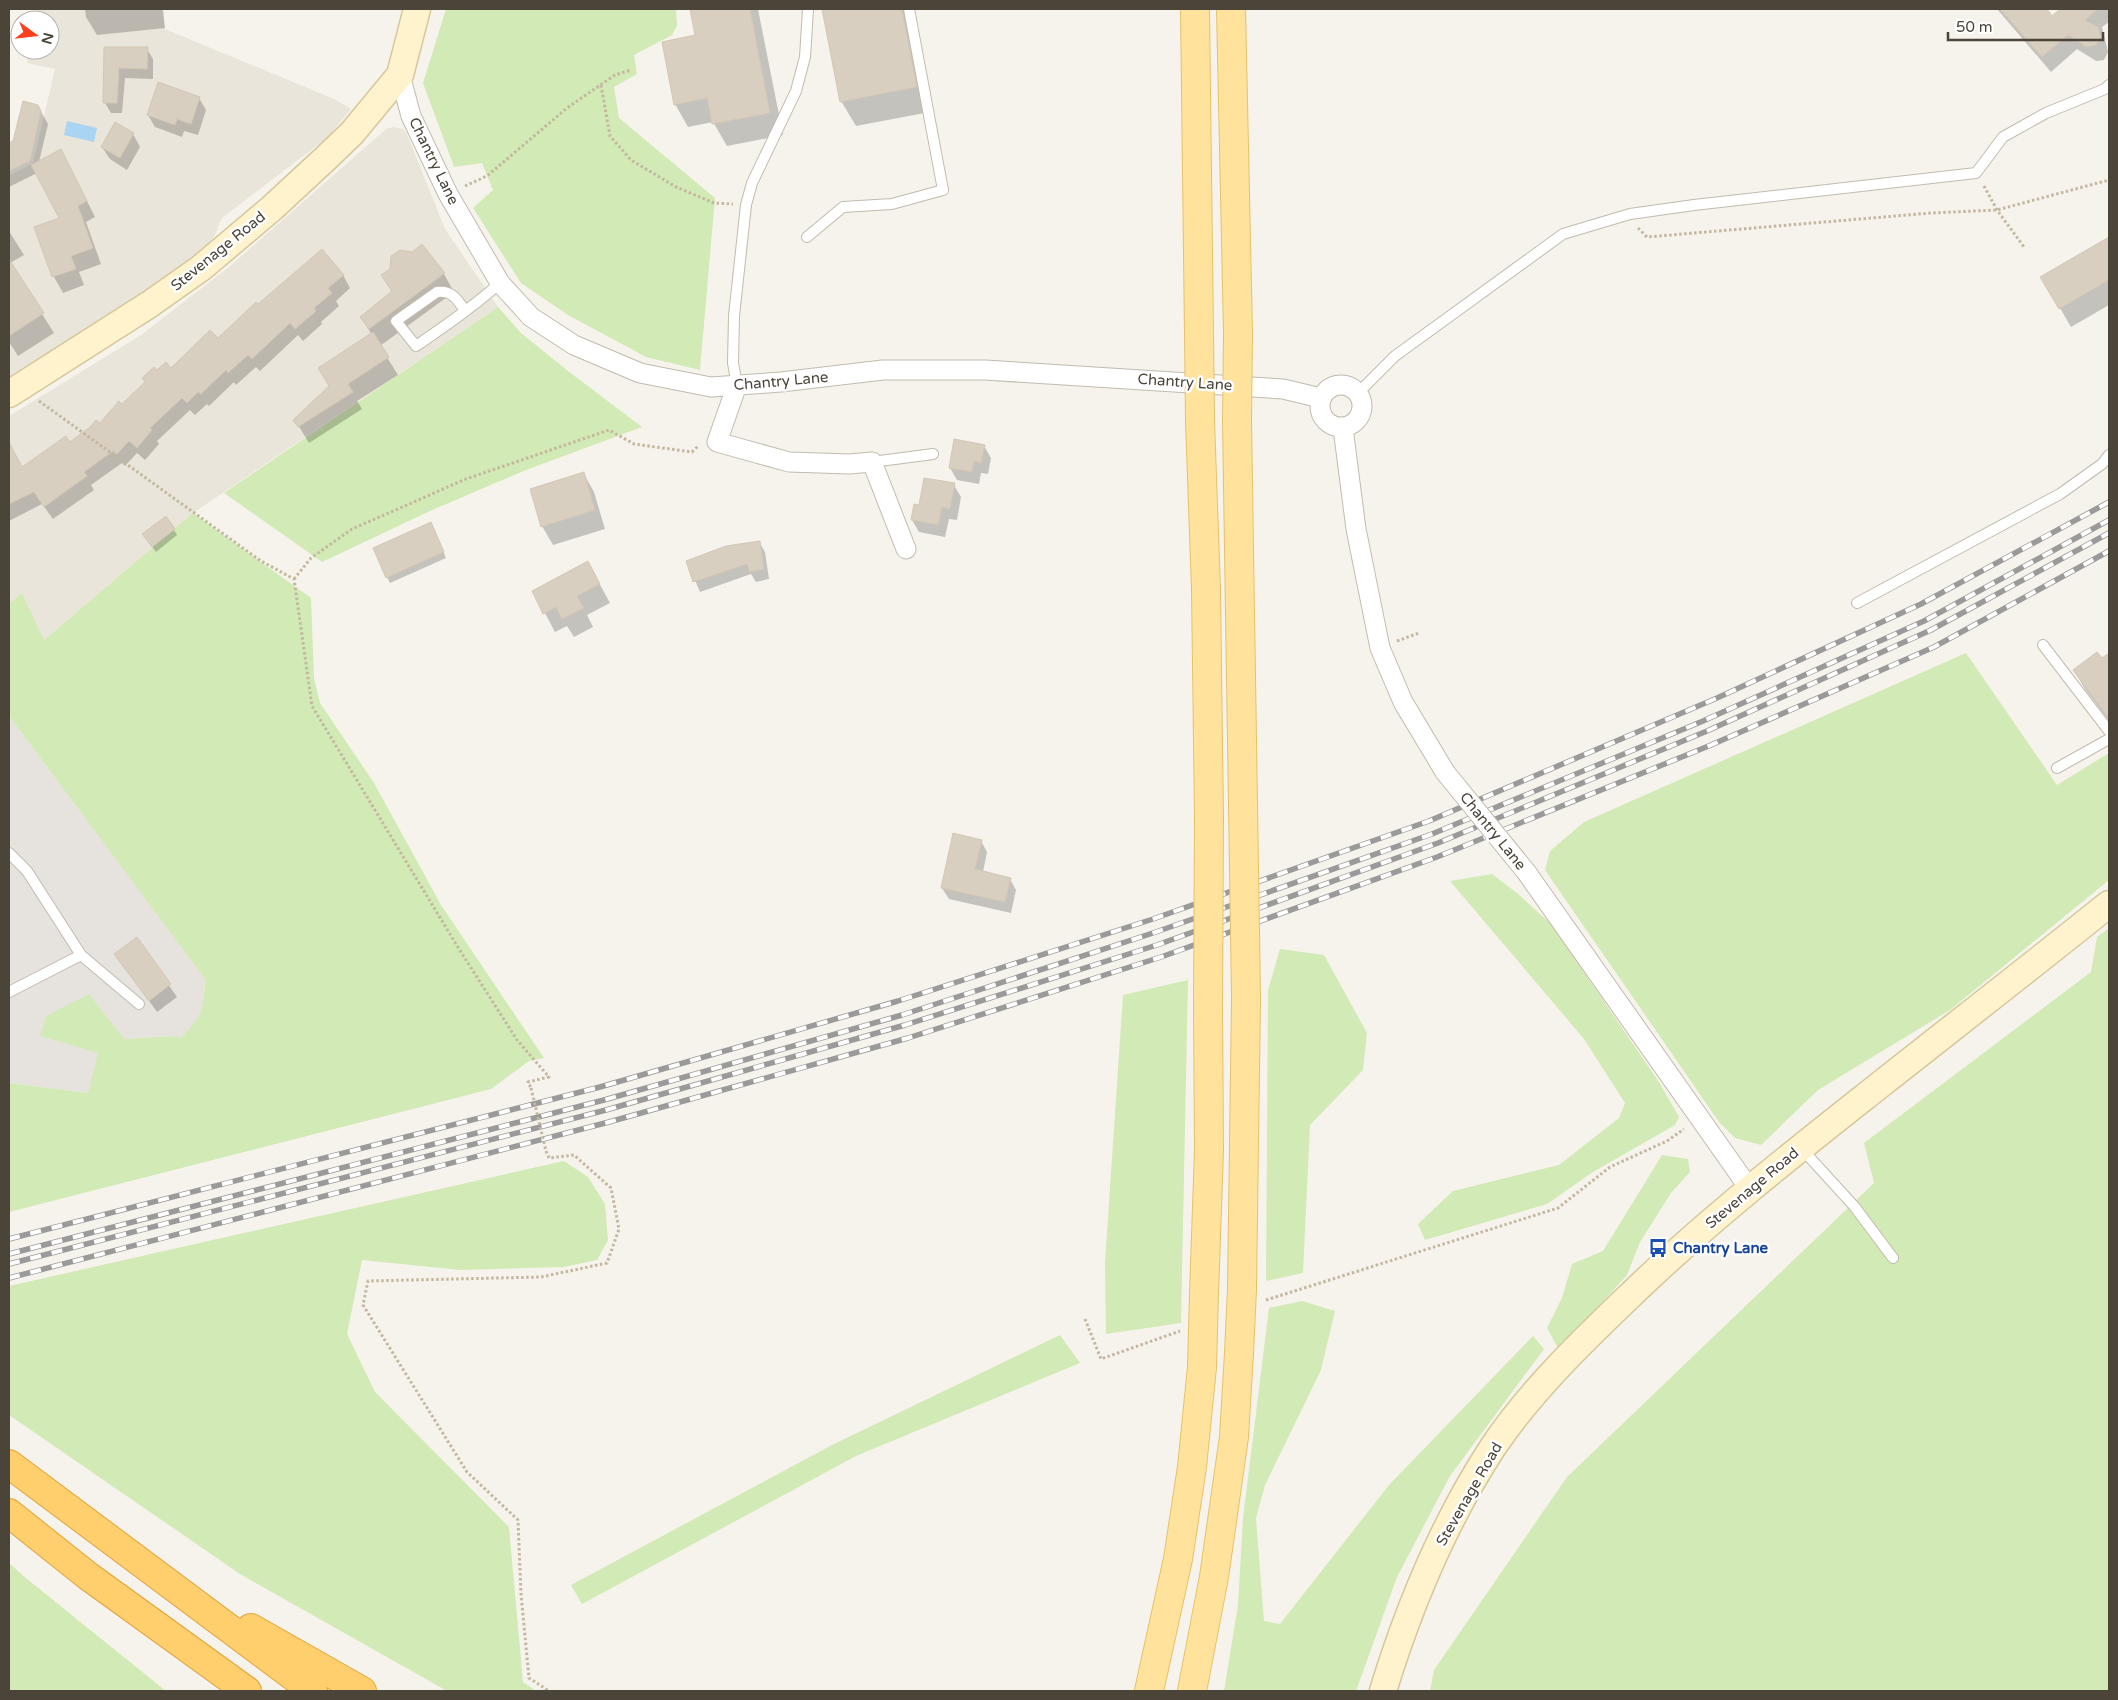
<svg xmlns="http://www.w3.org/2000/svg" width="2118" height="1700" font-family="'Varela Round',sans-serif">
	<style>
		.residential { fill: #eae5da }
		.industrial { fill: #e6e2dd }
		.green { fill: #d2eab5 }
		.water { fill: #a9d4f2 }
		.shadow { fill: #0003 }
		.building { fill: #d8cfc1; stroke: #d3c7b4 }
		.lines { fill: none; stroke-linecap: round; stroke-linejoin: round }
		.lane-casing { stroke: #c2bbae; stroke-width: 12 }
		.street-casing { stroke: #c2bbae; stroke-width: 21 }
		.secondary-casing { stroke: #d6c79b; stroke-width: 29 }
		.primary-casing { stroke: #e6c16a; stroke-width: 30 }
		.highway-casing { stroke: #e0a43c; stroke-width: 30 }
		.path { stroke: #c4b79f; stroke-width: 3; stroke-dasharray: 2.5 2.5; stroke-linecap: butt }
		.lane { stroke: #fff; stroke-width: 10 }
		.street { stroke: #fff; stroke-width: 19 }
		.secondary { stroke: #fff3cd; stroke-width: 26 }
		.primary { stroke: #ffe39c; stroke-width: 28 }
		.highway { stroke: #ffcf6e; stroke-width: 28 }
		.rail-casing { stroke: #9a9a9a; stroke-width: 5.5 }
		.rail { stroke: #fff; stroke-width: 4; stroke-dasharray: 11; stroke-linecap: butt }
		.street-bridge-casing { stroke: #c2bbae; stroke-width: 21; stroke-linecap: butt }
		.primary-bridge-casing { stroke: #e6c16a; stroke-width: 30; stroke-linecap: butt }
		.path-bridge { stroke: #c4b79f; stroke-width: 3; stroke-dasharray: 2.5 2.5; stroke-linecap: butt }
		.street-bridge { stroke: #fff; stroke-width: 19 }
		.primary-bridge { stroke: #ffe39c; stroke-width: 28 }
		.labels { text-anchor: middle; stroke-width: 5; stroke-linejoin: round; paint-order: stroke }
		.street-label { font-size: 15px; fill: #4b4439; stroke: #fff }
		.transit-label { font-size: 15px; font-weight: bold; fill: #164399; stroke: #fff; text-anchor: start }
	</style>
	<rect width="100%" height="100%" fill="#f6f3ec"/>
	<path class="residential" d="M37,9H162L165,29L334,99L351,109L328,137L222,218L214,237L193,260L73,340L9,376V176L33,163L55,69L27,63L29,50H50V20H35Z
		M394,127L403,129L407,134L445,229L498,307L193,513L44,640L22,594L9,604V416L141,335L229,267L386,129Z"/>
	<path class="industrial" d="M9,716L205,979L203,1004L198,1020L181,1038L172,1036L124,1039L88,994L41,1036L99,1053L88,1093L9,1083Z"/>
	<path class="green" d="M446,9H676L677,26L672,35L634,55L637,74L614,87L619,118L715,198L700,370L646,357L568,315L521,283L473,208L493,190L482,163L454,167L423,83Z
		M498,307L521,333L568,371L642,427L526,470L430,511L322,562L224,493Z
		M193,513L311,598L314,678L320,703L374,783L441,905L544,1058L529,1061L491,1089L9,1212V1083L88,1093L98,1053L40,1036L46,1016L89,994L124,1039L172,1036L181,1038C203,1015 203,1010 205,979L9,716V604L22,593L44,640Z
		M1966,653L2057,785L2109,753V880L1950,1010L1818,1090L1761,1145L1735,1138L1719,1122L1545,870L1550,851L1584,822Z
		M1492,874L1517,893L1551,924L1659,1082L1679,1117L1675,1125L1593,1172L1547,1204L1425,1240L1418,1224L1453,1191L1559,1165L1619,1118L1625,1103L1584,1039L1450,881Z
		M2109,928V1691H1430L1434,1670L1567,1477L1874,1183L1864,1143L2091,972L2097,937Z
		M1280,949L1324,955L1367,1033L1363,1070L1310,1125L1303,1273L1266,1281L1268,990Z
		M1188,980L1181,1323L1106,1334L1105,1262L1123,995Z
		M1662,1155L1688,1159L1690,1172L1671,1193L1640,1242L1627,1275L1559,1350L1547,1328L1562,1298L1572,1264L1603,1251Z
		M564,1161L588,1177L605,1204L608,1240L597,1260L564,1267L460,1270L362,1260L347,1334L375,1392L509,1527L523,1682L536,1691H447L240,1574L9,1415V1286Z
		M1302,1301L1335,1311L1321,1370L1265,1485L1256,1518L1264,1621L1280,1624L1389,1485L1533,1336L1544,1349L1450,1476L1397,1577L1356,1691H1224L1238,1605L1243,1518L1269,1308Z
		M1060,1335L1080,1363L856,1456L582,1604L571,1585L832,1445Z
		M9,1563L27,1579L166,1691H9Z"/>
	<path class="water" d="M67,121L97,128L94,142L64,135Z"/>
	<path class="shadow" d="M85,9H163L165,28L97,35L86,17Z
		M692,9H758L783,135L727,146L713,122L688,127L675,104L697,36Z
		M823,9H913L930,112L856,126L841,101Z
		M1997,9H2045L2052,17L2062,9H2109V22L2102,27L2108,52L2104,60L2096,61L2077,49L2051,72Z
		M106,48L147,49L153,59V79L125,78L122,113H111L105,103Z
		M199,98L206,110L198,135L184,131L182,137L155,127L148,115Z
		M38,106L48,124L39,162L70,167L95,217L86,222L101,264L79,272L84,285L63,293L54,277L36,228L61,219L37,173L9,187V144L14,142Z
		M133,134L140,147L127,170L110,159L102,147Z
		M9,231L24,255L10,263L54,333L18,356L9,342Z
		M2109,238V305L2071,327L2042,277Z
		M422,246L444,274L454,292L380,346L398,375L357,401L362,409L309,443L295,420L330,387L372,335L361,317L392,292L382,276Z
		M343,275L350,288L336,301L339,306L321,322L322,324L303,341L298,335L260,371L256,367L236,385L234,382L209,406L207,404L195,415L190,410L157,441L159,444L145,460L137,453L125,466L122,463L91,485L94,490L53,519L42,504L9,521V470L19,465L22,469L100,425L157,372L171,370L218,340L258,306Z
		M984,446L991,458L988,474L981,473L979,484L957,480L950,468Z
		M584,474L594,492L605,529L553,545L542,526Z
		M954,485L961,497L957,520L949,519L945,537L919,532L912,520L920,507Z
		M434,529L446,558L390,583L387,577Z
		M174,530L177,535L156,552L147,540Z
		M759,542L765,552L769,579L756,582L751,574L700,592L687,561Z
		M598,581L610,603L587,615L593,627L574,637L567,626L555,632L545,613Z
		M2109,654V721L2085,689L2074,670L2102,660Z
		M981,841L987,852L983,872L1010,879L1016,890L1011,913L949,899L942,888Z
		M136,939L177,997L157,1012L116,954Z"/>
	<path class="building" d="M690,9H750L770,113L712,124L707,98L674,105L662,42L695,35Z
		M822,9H902L917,87L840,102Z
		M2000,9H2047L2052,16L2060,9H2098L2085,20L2098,27L2101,37L2096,45L2086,47L2068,35L2042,57Z
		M104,47H148L147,69L119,68L117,103H103Z
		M158,82L200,97L191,124L177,119L175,125L147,115Z
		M23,101L38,105L41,111L30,161L9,171V143L13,141Z
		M115,122L134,133L120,158L101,147Z
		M61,149L87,201L78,206L93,248L71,256L76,269L52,277L34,227L59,218L31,165Z
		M2109,237V280L2059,309L2040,277Z
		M422,244L445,273L369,329L360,317L392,291L381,275L390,269L391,256L400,250L412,252Z
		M322,249L344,275L328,288L332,293L314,308L316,311L295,329L290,323L252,359L248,355L228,373L226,370L201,394L198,392L187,403L182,398L150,428L152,430L137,448L129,441L117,454L113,451L84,472L87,476L44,507L34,492L9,504V442L22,467L66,436L70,442L90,427L96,420L100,423L119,401L122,404L145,382L142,378L154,367L157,370L166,362L171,368L210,330L218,338L256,302L258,304Z
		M9,259L44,313L9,336Z
		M373,332L389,357L348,384L353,392L298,427L293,420L329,386L318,368Z
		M954,439L985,445L981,463L974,461L972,472L949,468Z
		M584,472L595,510L541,527L530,489Z
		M924,478L955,483L950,509L942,507L938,525L911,520L914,504L919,505Z
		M166,516L175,529L152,547L142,534Z
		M431,522L444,552L386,578L373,548Z
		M760,541L764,569L749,572L747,564L693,582L686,561L726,546Z
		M588,561L600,584L577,596L584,608L562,619L556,607L543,614L532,591Z
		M2097,652L2102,658L2109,653V719L2073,670Z
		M953,833L982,840L975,869L1011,878L1005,902L941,888Z
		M137,937L171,984L149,1001L114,954Z"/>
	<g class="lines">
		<g class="lane-casing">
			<path id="lane" d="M807,237L843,207L892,204L943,190L909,9
				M465,311C458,300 452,290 437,292L396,321L416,346C445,326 474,306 500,283
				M737,385L733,363L734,316L746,205L752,183L796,91L805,57L808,9
				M1358,393L1395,356L1563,234L1630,214L1694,205L1976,173L2003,137L2046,113L2105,89L2109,85
				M872,462L933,454
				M1857,603L2060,494L2102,464L2109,455
				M2043,645L2109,731
				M2057,768L2109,739
				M9,853L27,871L81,955L139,1004
				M9,992L81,955
				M1801,1148L1854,1206L1893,1258"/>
		</g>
		<g class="street-casing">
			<path id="street" d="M400,75L411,116L448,194L500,283L531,317L574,345L640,373L711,387L781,382L883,370H985L1283,389L1321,398
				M1320 406a21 21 0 1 1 42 0a21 21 0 1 1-42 0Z
				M737,385L717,442L789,462L849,464L872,462L906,549
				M1343,428L1356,529L1380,648L1403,702L1445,772
				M1527,873L1749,1188"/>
		</g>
		<g class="secondary-casing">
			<path id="secondary" d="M9,394L150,304L201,268L272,208L326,158L352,133L400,75L417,9
				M1383,1691C1409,1606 1444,1522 1493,1447C1534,1386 1589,1335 1641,1285C1717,1213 1799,1149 1881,1084C1957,1024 2033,965 2109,904"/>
		</g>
		<g class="primary-casing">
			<path id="primary" d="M1195,9L1199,334
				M1231,9L1238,333
				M1200,421L1206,589L1209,817
				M1237,421L1243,804
				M1242,1289L1246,998
				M1204,1294L1209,1150L1208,1008
				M1149,1691L1178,1559L1192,1467L1202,1367
				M1192,1691L1214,1577L1234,1437L1239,1353"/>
		</g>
		<g class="highway-casing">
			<path id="highway" d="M9,1464L313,1691
				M9,1513L88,1576L247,1691
				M251,1628L362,1691"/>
		</g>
		<path class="path" d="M601,85L610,136L631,160L676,187L714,203L733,204
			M465,186L487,176L567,108L615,75L631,70
			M1984,186L1997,210L2024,247
			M1638,228L1647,237L1931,213L1997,210L2109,180
			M39,401L261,561L294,579L312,706L459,949L517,1040L549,1077L528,1082L531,1088
			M294,579L311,558L352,529L466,479L609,430L634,444L692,452L699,445
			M1397,641L1419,633
			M546,1151L549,1158L574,1155L611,1188L619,1229L607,1263L541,1277L368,1281L363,1305L467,1472L518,1520L521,1594L529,1678L549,1691
			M1266,1300L1558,1208L1610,1167L1667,1141L1684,1129
			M1085,1319L1101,1359L1180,1331"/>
		<use href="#lane" class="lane"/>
		<use href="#street" class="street"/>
		<use href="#secondary" class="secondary"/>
		<use href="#primary" class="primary"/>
		<use href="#highway" class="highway"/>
		<g class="rail-casing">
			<path id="rail" d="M9,1239L600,1087L898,1001L1153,919L1429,821L1717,698L1921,604L2109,502
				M9,1254L604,1100L902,1015L1156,932L1432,834L1703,721L1924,621L2109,520
				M9,1264L606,1110L905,1025L1157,945L1438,843L1707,731L1931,630L2109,533
				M9,1278L609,1122L908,1038L1161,957L1437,857L1711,745L1934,647L2109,551"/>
		</g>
		<use href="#rail" class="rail"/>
		<g class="street-bridge-casing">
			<path id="street-bridge" d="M1445,772L1527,873"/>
		</g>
		<g class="primary-bridge-casing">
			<path id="primary-bridge" d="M1199,334L1200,421
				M1237,421L1238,333
				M1243,804L1246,998
				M1208,1008L1209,817
				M1239,1353L1242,1289
				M1202,1367L1204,1294"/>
		</g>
		<path class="path-bridge" d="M531,1088L546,1151"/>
		<use href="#street-bridge" class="street-bridge"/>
		<use href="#primary-bridge" class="primary-bridge"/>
	</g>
	<defs>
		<g id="bus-bare" transform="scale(1.5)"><path d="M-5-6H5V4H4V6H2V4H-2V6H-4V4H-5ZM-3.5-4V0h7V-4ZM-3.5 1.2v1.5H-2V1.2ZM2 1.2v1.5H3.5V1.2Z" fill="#1a4fb4" stroke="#fff" stroke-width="2.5" paint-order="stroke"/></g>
	</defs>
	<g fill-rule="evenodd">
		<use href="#bus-bare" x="1658" y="1248"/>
	</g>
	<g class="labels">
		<g class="street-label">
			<text transform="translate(434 161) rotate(64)" y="5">Chantry Lane</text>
			<text transform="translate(218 251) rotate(-39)" y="5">Stevenage Road</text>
			<text transform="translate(781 381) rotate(-5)" y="5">Chantry Lane</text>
			<text transform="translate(1185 382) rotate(4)" y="5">Chantry Lane</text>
			<text transform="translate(1493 831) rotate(51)" y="5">Chantry Lane</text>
			<text transform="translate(1752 1188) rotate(-40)" y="5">Stevenage Road</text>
			<text transform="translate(1469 1494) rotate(-60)" y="5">Stevenage Road</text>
		</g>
		<g class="transit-label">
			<text x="1673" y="1253">Chantry Lane</text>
		</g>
	</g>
	<rect width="2118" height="1700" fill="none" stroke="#4b4439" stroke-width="20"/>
	<g transform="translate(35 35) rotate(105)"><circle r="24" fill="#ffffff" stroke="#b7b4b0"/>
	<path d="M0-4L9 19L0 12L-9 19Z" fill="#fc3f1d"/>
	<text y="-8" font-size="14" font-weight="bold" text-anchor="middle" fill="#4b4439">N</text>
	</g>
	<path d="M1948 32v8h155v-8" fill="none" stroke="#4b4439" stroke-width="2.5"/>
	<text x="1956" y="32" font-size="15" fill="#4b4439" stroke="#ffffff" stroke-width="4" paint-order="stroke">50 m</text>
</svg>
